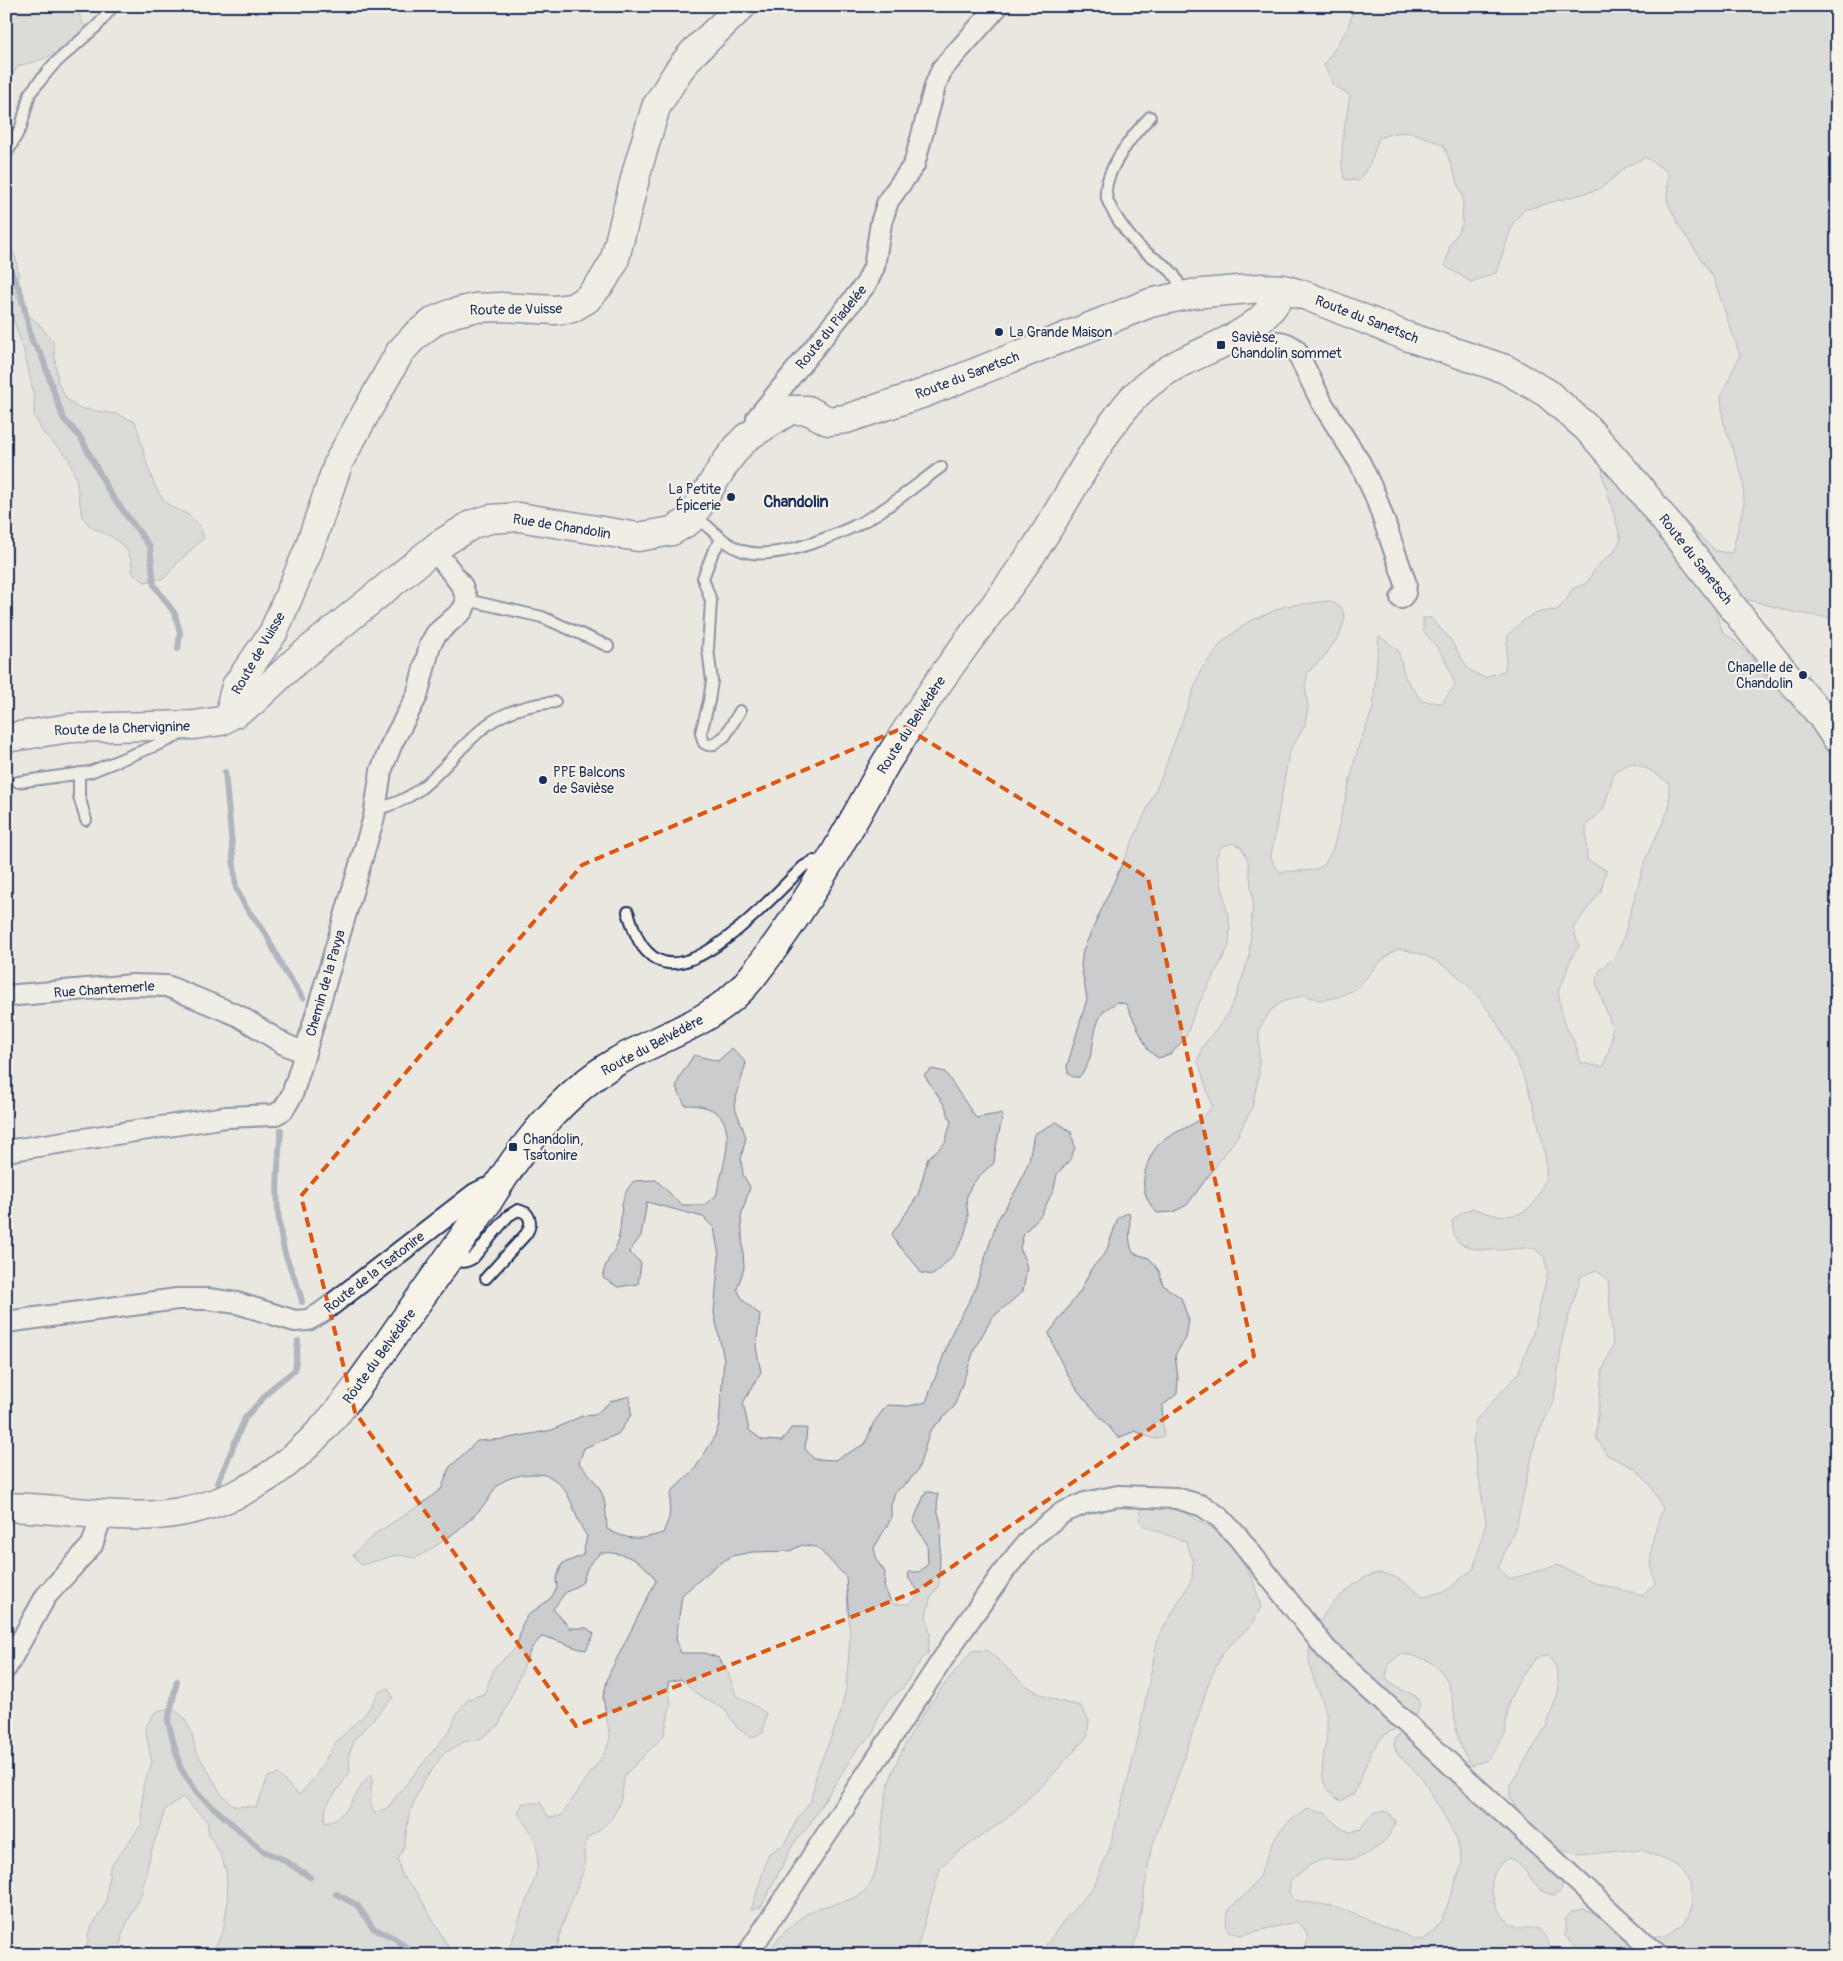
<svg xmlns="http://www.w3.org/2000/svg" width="1843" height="1961" font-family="Pangolin,sans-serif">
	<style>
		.green { fill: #cbcccd; stroke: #737e96; fill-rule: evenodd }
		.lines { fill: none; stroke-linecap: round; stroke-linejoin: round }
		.stream { stroke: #6d7892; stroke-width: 6 }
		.lane-casing { stroke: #1b2f5e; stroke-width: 14 }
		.street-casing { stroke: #1b2f5e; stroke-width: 24 }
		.secondary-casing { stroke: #1b2f5e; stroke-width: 31 }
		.lane { stroke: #f7f3e8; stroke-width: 10 }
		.street { stroke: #f7f3e8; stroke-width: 20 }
		.secondary { stroke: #f7f3e8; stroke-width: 28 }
		.marked { fill: none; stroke: #de5710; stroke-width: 4; stroke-dasharray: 10 6; stroke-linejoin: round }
		.poi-dot { fill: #1b2f5e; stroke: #f7f3e8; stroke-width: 2 }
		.labels { text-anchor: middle; stroke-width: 4; stroke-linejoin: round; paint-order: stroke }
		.street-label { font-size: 14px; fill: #1b2f5e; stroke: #f7f3e8 }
		.poi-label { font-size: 14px; fill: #1b2f5e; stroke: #f7f3e8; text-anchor: start }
		.quarter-label { font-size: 16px; font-weight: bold; fill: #1b2f5e; stroke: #f7f3e8 }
	</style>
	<rect width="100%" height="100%" fill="#eae7e0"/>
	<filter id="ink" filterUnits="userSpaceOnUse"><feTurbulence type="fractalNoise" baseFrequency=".02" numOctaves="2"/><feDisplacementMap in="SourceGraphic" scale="10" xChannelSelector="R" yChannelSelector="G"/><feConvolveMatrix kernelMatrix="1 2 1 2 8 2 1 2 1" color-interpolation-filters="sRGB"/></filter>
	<g filter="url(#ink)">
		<path class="green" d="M6,6H76L85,28C59,52 53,58 18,66L10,78L6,129Z
			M1354,6H1837V619L1797,613L1749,600L1716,603L1715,610L1723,633C1747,646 1758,670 1775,689C1791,708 1816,714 1828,738C1836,753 1830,793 1829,811L1837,809V1955H1584L1565,1936V1920L1571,1912L1584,1909L1654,1936H1668L1684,1924L1691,1907L1690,1882L1677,1865L1640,1849L1581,1855L1557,1849L1522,1820L1510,1797V1785L1546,1727L1559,1690L1556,1666L1548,1656L1536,1658L1521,1677L1509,1701L1505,1734L1488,1760L1472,1765C1438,1728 1476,1661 1401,1654L1390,1662L1386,1677L1396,1687L1416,1696L1420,1705L1416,1716L1383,1736L1372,1750L1354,1794L1341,1801C1308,1784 1329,1752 1327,1722C1326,1697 1308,1678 1309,1653C1309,1645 1323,1614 1329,1608C1338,1597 1364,1574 1378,1573C1395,1572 1411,1588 1424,1597L1446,1591L1474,1568L1486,1522L1473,1442L1476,1420L1518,1374L1533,1333L1548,1272L1544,1257L1534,1248C1512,1247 1480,1256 1460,1243C1453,1238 1453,1228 1452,1221L1460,1214L1473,1208C1498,1219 1528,1222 1540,1192C1542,1187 1546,1180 1546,1174C1547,1155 1541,1136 1537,1118C1519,1052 1474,956 1397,949L1382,960L1356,989L1335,998L1319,1000L1305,995L1282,1002L1272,1009L1259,1029V1074L1252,1108L1237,1137L1187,1205L1173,1212L1157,1213C1148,1203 1142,1191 1144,1178C1153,1124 1190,1139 1212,1106L1198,1061L1202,1047L1226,1017L1237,993L1249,957L1253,902L1248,861L1242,848L1233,843L1221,847L1216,858L1230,926L1229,946L1195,1011L1186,1037L1171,1054L1158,1058L1148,1050L1126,1004L1117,1002C1113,1005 1107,1008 1104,1011C1089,1030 1098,1057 1079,1077H1073L1068,1073L1067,1066L1087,999L1081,965L1083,950L1161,778L1201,670L1223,641L1248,622L1285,606L1330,601L1341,607L1345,618L1340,635L1324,657L1308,672L1305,685L1308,706L1305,725L1289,753L1271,856L1274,865L1280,872L1315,870L1324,865L1333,849L1358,748L1373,708L1379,636L1398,650L1405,677L1422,701L1442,703L1455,685C1449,663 1439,648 1423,631V618H1431L1450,639L1468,669L1484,678L1505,670L1508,635C1525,618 1532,611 1557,610L1565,602L1572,589L1587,583L1596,567L1613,553L1621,539L1603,477L1602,463L1651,482L1696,533L1716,551L1732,553L1744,503L1743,479L1723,420L1721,396L1740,355L1713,277L1679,226L1667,201L1668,172L1645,157L1626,167L1600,189L1524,210L1513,223L1496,273L1471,282L1445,266L1450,245L1462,225L1463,197L1444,146C1419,134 1406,127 1379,138L1371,161L1359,181L1344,179C1338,149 1346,124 1350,95L1333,85L1324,65L1348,28ZM1631,763L1648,769L1669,783V809L1645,860L1622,943L1613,959L1600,970L1596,982L1612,1027L1611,1044L1603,1067L1581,1063L1575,1043L1563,1021L1558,991C1569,973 1565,963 1579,947L1573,928L1601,891L1606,870L1587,860L1586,825L1603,810L1615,771ZM1597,1270L1608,1280L1613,1345L1602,1372L1596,1437L1607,1455L1636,1469L1651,1486L1663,1508C1652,1537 1647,1554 1655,1584L1643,1595L1598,1584L1558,1565L1510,1579L1498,1568L1517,1523L1536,1439L1554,1400L1563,1335L1581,1276Z
			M6,235L16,259L19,279L16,293L24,311L40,325L53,342L58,383L66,398L78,408L117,414L135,422C144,446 149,489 169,505C171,507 176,509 179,510C194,517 199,523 204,538L177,563L165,578L145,582L133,574L131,560L126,548L112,537L91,527L82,517L76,479L68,457L43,433L34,415V395L24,351L6,297Z
			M732,1048L746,1063L734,1105L746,1137L741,1159L743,1175L750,1187L741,1216L744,1268L737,1289L743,1300L760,1315L756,1347L761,1372L743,1403L749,1430L762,1440L782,1441L791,1428H807L805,1449L814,1459L835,1460L865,1444L874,1422L887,1405L909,1406L926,1402L953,1330L974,1292L997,1221L1019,1185L1029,1160L1034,1134L1057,1122L1071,1132L1075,1148L1069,1162L1057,1174L1054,1189L1041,1215L1024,1233L1020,1248L1027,1267L1023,1291L992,1318L975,1348L954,1407L930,1431L918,1470L907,1483L895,1492L891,1505V1519L874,1548L877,1561L885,1572L884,1587L892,1604H910L920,1593L909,1579L908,1572H919L928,1564L927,1544L913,1522L926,1491L938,1494L937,1508L941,1524L939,1585L930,1599L926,1617L930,1634L928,1653L914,1669L904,1687L888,1701L879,1714L873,1735L859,1746L807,1828L794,1843L761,1907L751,1910L769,1853L785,1844L797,1819L811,1801L817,1771L840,1715L846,1688L850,1638L846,1577L817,1547L802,1545L790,1551L752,1552L732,1556L718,1564L682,1595L676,1639L681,1653H704L719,1658L729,1675L736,1695L766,1713L763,1733L752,1737L737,1728L726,1711L696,1693L681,1679L668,1682L671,1703L664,1735L624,1776C622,1808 615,1821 587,1838L584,1851L585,1866L561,1929L556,1955H506C513,1941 517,1926 522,1911C532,1887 544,1866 534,1838C531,1829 522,1822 518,1813L523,1803H541L548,1817L561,1816L606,1751L610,1738L603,1697L609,1674L656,1581C645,1561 623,1551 600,1553L588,1566L582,1583L565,1593L553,1609L570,1628H587L594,1634L586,1650C569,1648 558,1638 541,1637L531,1649L499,1725L480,1739L464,1742L443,1754L421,1785L409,1815L404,1847L398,1860L402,1876L416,1890L453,1955H211L223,1931L228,1900L226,1871L220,1853L209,1835L207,1821L182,1797L165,1810L151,1852L141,1894L122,1934L120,1950L124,1955H81L87,1947L89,1931L106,1903L110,1867L142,1824L143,1785L152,1763L145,1729L155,1712L172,1707L184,1718L192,1733L195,1749L222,1795L234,1806L256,1807L268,1777L278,1774L299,1795L315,1777L336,1742L366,1713L379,1692L388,1688L393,1697L355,1739L349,1755L350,1772L326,1806L324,1823C351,1818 353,1790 372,1774C373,1789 367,1798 374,1813L387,1808L450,1730L457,1713L468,1699L484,1694L495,1667L517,1647L522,1625L527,1616L551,1598L557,1588L556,1579L562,1564L583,1555L587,1536C573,1518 574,1492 552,1478C539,1470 509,1475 498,1485C492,1490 490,1499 485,1504C466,1526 440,1545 415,1558L397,1555L361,1565L353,1555L376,1533L422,1504L442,1488L449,1468L477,1441L504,1439L552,1430L582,1416L595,1415L611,1401L630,1396L631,1415L618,1434L584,1448L579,1463C604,1491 605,1492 607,1529C629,1541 640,1540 663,1533L669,1518L671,1492L694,1470L713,1440L719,1425L724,1359L714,1313L719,1255L714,1228L703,1217L647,1202L641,1236L629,1252L641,1263L638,1284L618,1287L603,1278C604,1260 612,1259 617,1243C625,1220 615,1201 634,1181L656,1180L682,1205H704L716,1196C725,1157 747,1104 685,1105L676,1087L680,1076L694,1055L718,1061Z
			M932,1069L945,1072L976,1118L1003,1113C1000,1131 995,1146 994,1163C983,1172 971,1182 967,1196C965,1202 968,1209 968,1216C967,1241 951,1260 933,1275L921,1273C913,1258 899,1250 892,1234L918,1195L928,1158L945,1143L951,1122L945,1106L924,1075Z
			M1129,1212C1132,1230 1126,1236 1133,1253L1149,1258L1159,1271L1163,1285L1181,1298L1189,1321L1186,1338L1175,1355L1178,1379L1177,1394L1162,1406L1164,1436L1154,1439L1135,1431L1118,1438C1107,1423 1094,1411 1082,1396C1068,1378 1056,1354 1049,1333L1081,1290L1091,1269L1106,1252L1118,1218Z
			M1151,1503L1173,1506L1212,1528L1238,1552L1253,1580L1261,1606L1254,1622L1224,1651L1210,1679L1183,1762L1151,1849L1138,1930L1131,1955H1045L1044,1948L1062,1923L1094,1886L1109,1850L1135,1753L1158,1637L1192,1579L1193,1560L1186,1542L1144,1526L1139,1519L1140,1510Z
			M986,1650C999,1659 1009,1671 1021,1681C1037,1696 1060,1702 1081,1706L1089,1721L1087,1737L1044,1784L1005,1820L959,1851L941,1866L915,1955H766C778,1937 797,1917 816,1909C833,1902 856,1903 868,1887C883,1868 880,1811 889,1783C905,1733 938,1691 972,1651Z
			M1401,1732L1410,1735L1563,1880L1561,1891L1553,1896C1532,1889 1528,1867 1510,1858C1481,1870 1490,1912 1513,1925C1520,1930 1532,1926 1539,1931C1545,1934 1548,1941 1550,1947L1547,1955H1304C1308,1939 1311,1931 1296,1922L1240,1935L1227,1930C1222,1902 1243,1903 1255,1883C1276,1848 1265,1833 1308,1809L1325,1813L1340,1828L1350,1832L1361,1829L1368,1817L1377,1811L1388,1812L1395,1821C1393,1838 1371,1855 1354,1859C1344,1861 1332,1858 1322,1860C1309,1863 1299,1874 1290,1882L1289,1893L1294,1900L1337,1907L1415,1939L1423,1940L1434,1931L1443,1917L1462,1864L1457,1839L1422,1778L1398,1755L1394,1746L1395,1739Z"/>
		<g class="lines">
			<path class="stream" d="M6,261L21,293L32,342L41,354L63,418L81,438L110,493L150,547L154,585L175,614L180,633L178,649
				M225,772L236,888L245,906L266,934L284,970L303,998
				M281,1130C277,1171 274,1210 284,1250C289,1268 299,1284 302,1302
				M218,1483L245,1418L273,1387L295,1370L298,1341
				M177,1681L168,1721L180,1767L197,1793L263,1851L282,1859L310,1877
				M336,1894L357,1905L373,1928L396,1939L415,1955"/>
			<g class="lane-casing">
				<path id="lane" d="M1150,117C1134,133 1106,169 1106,192C1106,207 1132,241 1143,250C1163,266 1176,267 1182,295
					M6,155L21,127L30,93L53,65L98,25L113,6
					M694,516C711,527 723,544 743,551C777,562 851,531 879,512C900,499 920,482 941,467
					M721,540L713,552L703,578L711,601L708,649L712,681L709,701L701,733L704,743L708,745L714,744L725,736L740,711
					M467,600L542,617L608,646
					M79,773V796L86,820
					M18,782L90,772L169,740L177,736L180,731
					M375,809C429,799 447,756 487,725C507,710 531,704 555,702
					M628,912C634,930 639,950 658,960C699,981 776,893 803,867L813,861L827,864
					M452,1258C460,1263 465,1263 473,1258L508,1216L518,1210L526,1213C532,1220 531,1226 526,1234L486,1278"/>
			</g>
			<g class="street-casing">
				<path id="street" d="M1237,336L1251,345C1267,343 1283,337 1296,350L1322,403L1360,463L1375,495L1406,584L1405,593L1401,598
					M756,431L757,418L866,284L874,267L881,223L888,201L914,165L935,86L942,69L998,6
					M6,996L133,985L167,986L239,1016L284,1044L305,1053
					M6,1151L226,1117L274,1115L283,1110L292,1095L302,1063L374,817L381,771L392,743L417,696L430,645L436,634L463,610L467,600L462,586L434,549
					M6,1322L177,1299H208L237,1303L295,1321L308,1320L321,1313L475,1194L485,1189L493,1194
					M6,1668L46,1596L92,1545L99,1524V1513
					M747,1955L956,1639L1004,1571L1031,1538L1062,1513L1085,1503L1118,1496L1176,1498L1203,1506L1220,1518L1238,1537L1326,1649L1657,1955"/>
			</g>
			<g class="secondary-casing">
				<path id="secondary" d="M236,713L232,701L236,686L273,633L308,551L339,461L400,352L416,335L436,320L453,313L474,308L501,307L555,310L572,308L587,299L602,282L614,262L638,167L656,107L679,70L692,54L742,6
					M6,738L70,728L194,725L221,721L251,703L297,660L439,545L473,524L490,519L519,517L638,537L672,531L689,521L726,462L740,444L747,437L790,410H808L828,421L846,419L924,393L1150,303L1192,294L1262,288L1283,289L1307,296L1406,336L1505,369L1547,393L1588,429L1638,486L1774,660L1820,714L1837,739
					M6,1507C56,1508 107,1518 157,1515C277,1505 336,1420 398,1329C428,1287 458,1245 487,1203C520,1149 561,1094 616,1062C663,1035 717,1022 752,977C786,934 817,885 844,837C859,812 872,786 887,761C906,731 925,701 945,673C974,632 1005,593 1033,552C1065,505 1091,449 1127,405C1141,388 1160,374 1180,363C1219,343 1264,332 1283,289"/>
			</g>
			<use href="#lane" class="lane"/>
			<use href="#street" class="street"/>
			<use href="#secondary" class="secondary"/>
		</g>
	</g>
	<path d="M0 0H1843V1961H0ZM905,727L1148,878L1254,1356L917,1591L576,1726L355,1412L301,1196L582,865Z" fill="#eae7e0" fill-opacity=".55" fill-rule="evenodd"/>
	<path class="marked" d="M905,727L1148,878L1254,1356L917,1591L576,1726L355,1412L301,1196L582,865Z"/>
	<g class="poi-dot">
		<circle cx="999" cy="332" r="5"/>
		<rect x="1216" y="340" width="10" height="10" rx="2.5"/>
		<circle cx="731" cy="497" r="5"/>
		<circle cx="1803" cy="675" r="5"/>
		<circle cx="543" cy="780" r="5"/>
		<rect x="508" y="1142" width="10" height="10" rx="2.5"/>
	</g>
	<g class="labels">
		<g class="street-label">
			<text transform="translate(516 309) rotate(-1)" y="5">Route de Vuisse</text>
			<text transform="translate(1367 319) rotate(21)" y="5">Route du Sanetsch</text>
			<text transform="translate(831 327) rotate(-51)" y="5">Route du Piadelée</text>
			<text transform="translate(967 375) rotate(-21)" y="5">Route du Sanetsch</text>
			<text transform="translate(562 526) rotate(9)" y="5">Rue de Chandolin</text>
			<text transform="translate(1696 559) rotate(52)" y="5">Route du Sanetsch</text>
			<text transform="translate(258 653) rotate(-60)" y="5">Route de Vuisse</text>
			<text transform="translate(911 725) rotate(-57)" y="5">Route du Belvédère</text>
			<text transform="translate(122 728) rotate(-2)" y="5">Route de la Chervignine</text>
			<text transform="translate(325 983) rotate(-74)" y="5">Chemin de la Pavya</text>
			<text transform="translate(104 989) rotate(-4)" y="5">Rue Chantemerle</text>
			<text transform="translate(652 1045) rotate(-28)" y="5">Route du Belvédère</text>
			<text transform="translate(374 1272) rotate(-38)" y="5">Route de la Tsatonire</text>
			<text transform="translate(379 1356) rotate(-54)" y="5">Route du Belvédère</text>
		</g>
		<g class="poi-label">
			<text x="1009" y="337">La Grande Maison</text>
			<text x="1231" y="342">Savièse,<tspan x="1231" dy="16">Chandolin sommet</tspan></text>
			<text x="721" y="494" text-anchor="end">La Petite<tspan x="721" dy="16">Épicerie</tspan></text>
			<text x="1793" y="672" text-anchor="end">Chapelle de<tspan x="1793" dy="16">Chandolin</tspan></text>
			<text x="553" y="777">PPE Balcons<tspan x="553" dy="16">de Savièse</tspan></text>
			<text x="523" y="1144">Chandolin,<tspan x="523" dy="16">Tsatonire</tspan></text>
		</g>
		<g class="quarter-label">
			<text x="796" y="507">Chandolin</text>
		</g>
	</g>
	<rect width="1843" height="1961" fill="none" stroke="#f7f3e8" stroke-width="25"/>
	<rect x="12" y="12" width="1818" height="1936" fill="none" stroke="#1b2f5e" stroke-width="2" filter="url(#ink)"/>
</svg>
